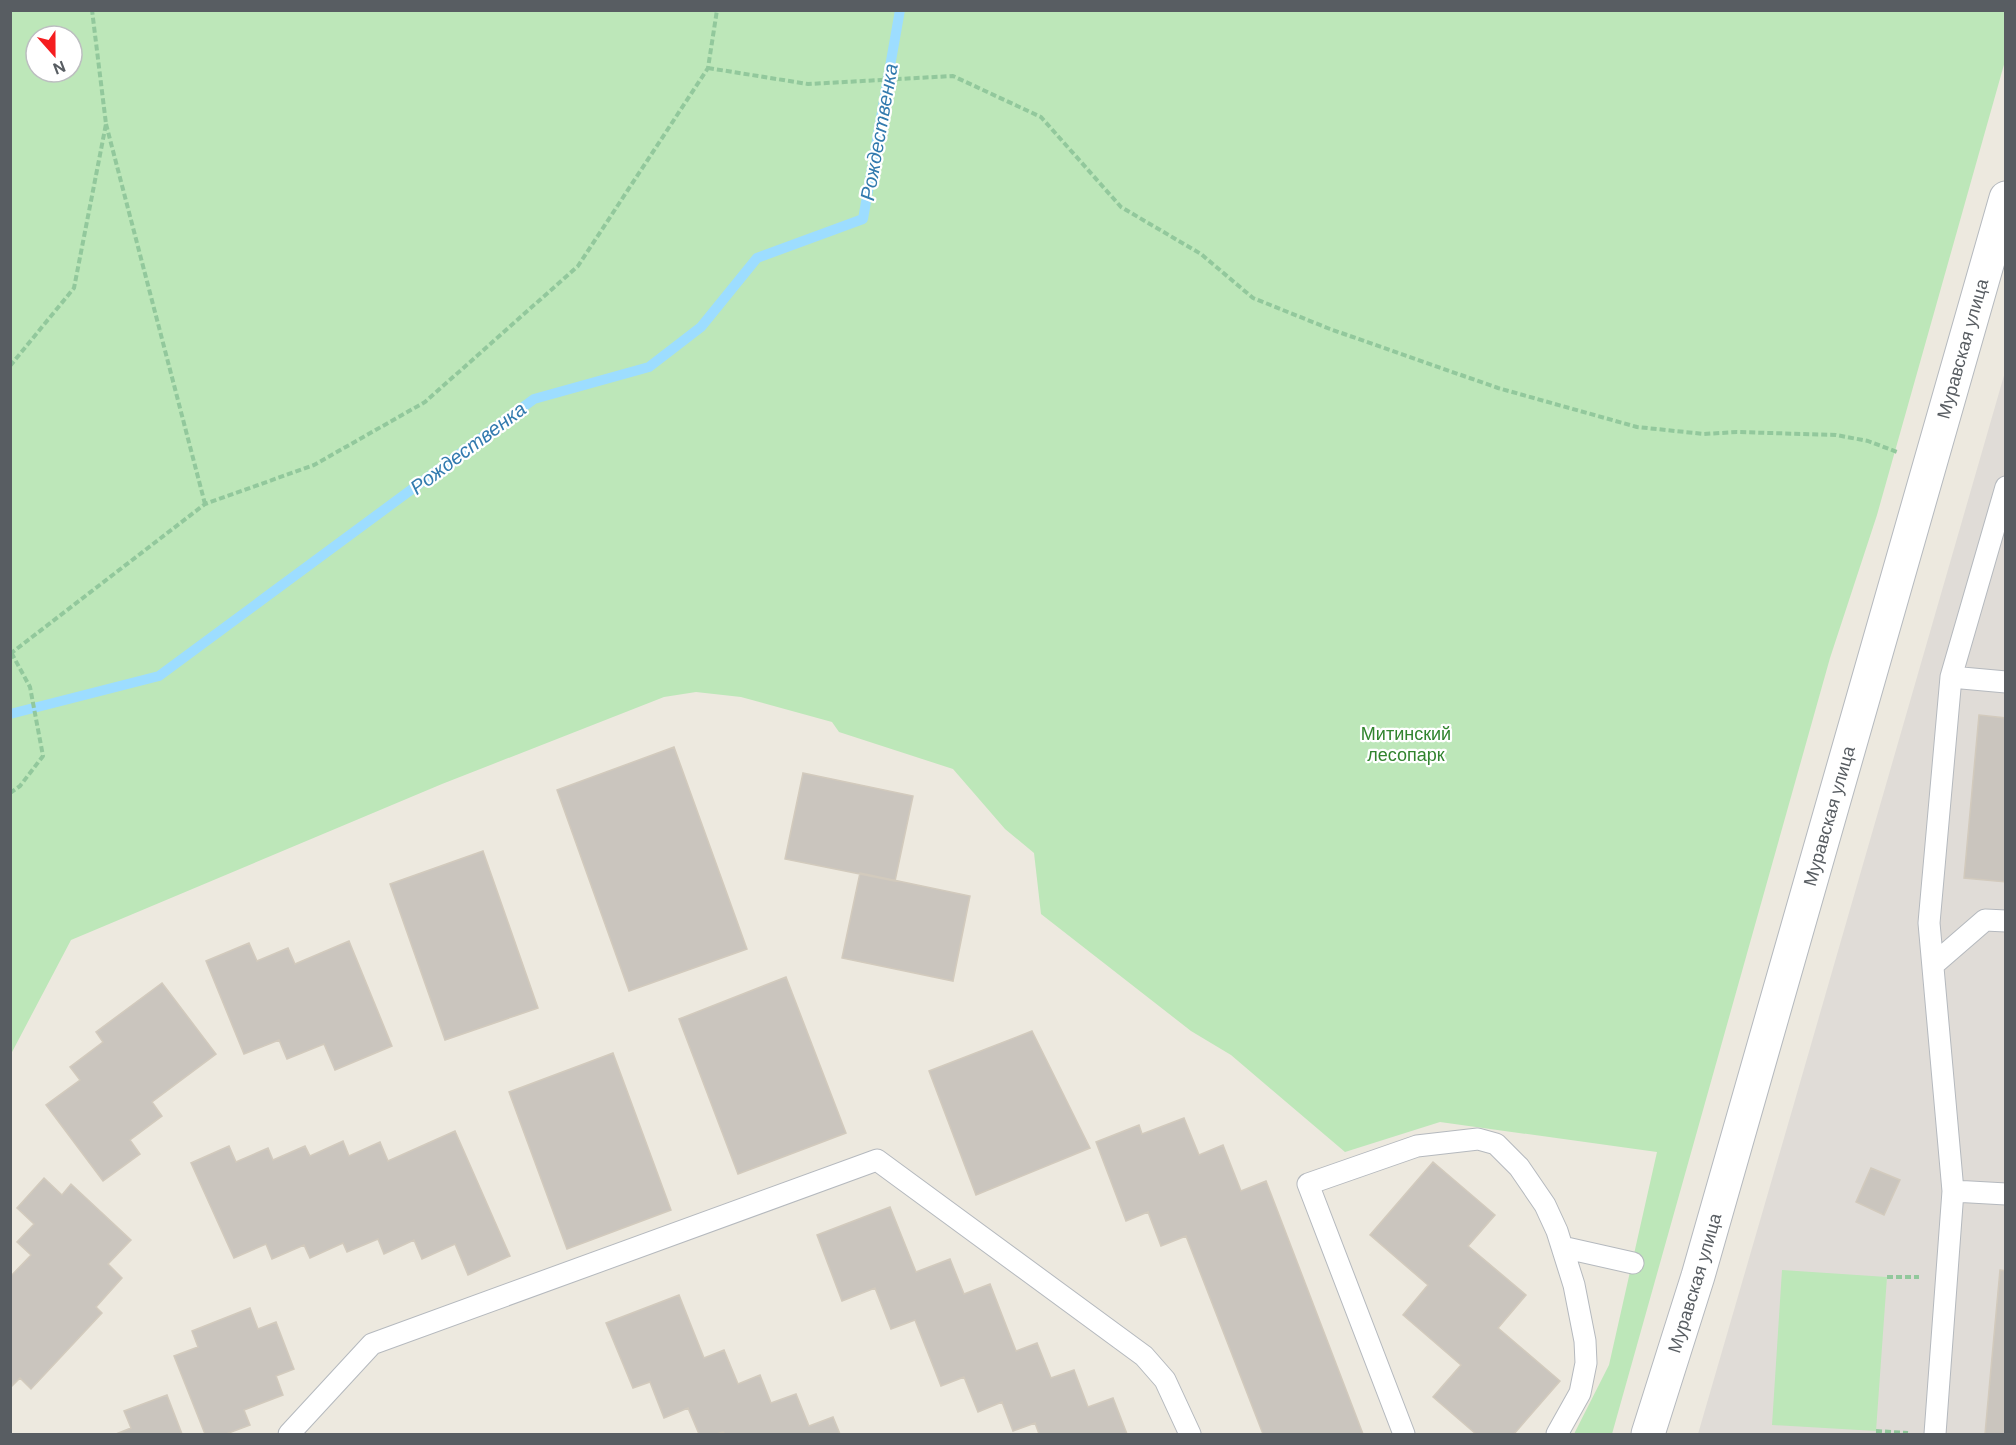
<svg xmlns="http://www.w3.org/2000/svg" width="2016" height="1445" font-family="'DM Sans',sans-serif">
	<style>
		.industrial { fill: #e0dcd7 }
		.green { fill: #bde7b9; fill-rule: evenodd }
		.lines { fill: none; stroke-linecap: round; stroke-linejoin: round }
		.stream { stroke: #9dddff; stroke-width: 10 }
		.building { fill: #cac5be; stroke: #d2cabd; stroke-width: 1.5 }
		.lane-casing { stroke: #b5b9be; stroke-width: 23 }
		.street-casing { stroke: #b5b9be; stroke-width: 35 }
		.path { stroke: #92c89c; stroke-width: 4; stroke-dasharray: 6 3; stroke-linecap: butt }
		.lane { stroke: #fff; stroke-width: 21 }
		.street { stroke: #fff; stroke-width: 33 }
		.labels { text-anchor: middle; stroke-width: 4.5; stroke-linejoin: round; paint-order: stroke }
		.street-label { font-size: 18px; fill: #585d62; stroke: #fff }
		.park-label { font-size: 18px; fill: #31842e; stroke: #fff }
		.water-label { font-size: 20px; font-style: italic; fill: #327aae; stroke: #fff }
	</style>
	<rect width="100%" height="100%" fill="#ede9df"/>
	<path class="industrial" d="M2005,372V1434H1698L1791,1114Z"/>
	<path class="green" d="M11,11H2005V61L1877,515L1830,658L1612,1434H1574L1609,1365L1657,1152L1440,1122L1345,1152L1231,1055L1191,1031L1041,914L1034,853L1005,829L953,769L839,732L832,722L741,697L696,692L664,697L442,784L71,940L11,1054ZM36,36H72V72H36Z
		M1782,1270L1887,1277L1876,1431L1772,1425Z"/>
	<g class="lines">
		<path class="stream" d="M10,714L159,676L534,399L649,367L701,327L757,258L863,219L900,10"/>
	</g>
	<path class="building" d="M1979,715L2006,718V882L1964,878Z
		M674,747L747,949L629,991L557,790Z
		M803,773L913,796L895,881L785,859Z
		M483,851L538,1008L445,1040L390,884Z
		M860,873L970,896L953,981L842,958Z
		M349,941L392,1046L335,1070L324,1044L287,1059L279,1040L244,1054L206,961L249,943L257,961L288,948L295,964Z
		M786,977L846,1133L738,1174L679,1019Z
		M162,983L216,1054L152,1102L162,1116L130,1140L140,1154L103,1181L46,1105L80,1080L70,1067L103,1042L96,1032Z
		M1032,1031L1090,1148L976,1195L929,1071Z
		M613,1053L671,1210L567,1249L509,1092Z
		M1184,1118L1199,1155L1223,1145L1241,1191L1266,1181L1363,1434H1263L1186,1236L1161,1246L1148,1212L1126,1221L1096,1142L1139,1125L1142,1134Z
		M455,1131L510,1256L468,1275L455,1244L422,1259L414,1240L384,1254L378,1239L347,1252L343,1243L310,1258L304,1245L272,1259L266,1244L234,1258L191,1163L229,1146L236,1162L268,1148L273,1160L305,1146L310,1156L343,1141L349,1156L380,1142L388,1161Z
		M1433,1162L1495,1215L1468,1246L1526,1295L1498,1328L1560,1381L1514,1434H1476L1433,1397L1461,1365L1403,1315L1428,1285L1370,1235Z
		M1871,1168L1900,1180L1884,1215L1856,1202Z
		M44,1178L62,1195L71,1184L131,1240L108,1264L122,1278L96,1307L102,1313L31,1389L20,1378L10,1388V1277L31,1255L17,1242L34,1224L17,1208Z
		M890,1207L916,1272L950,1259L964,1294L990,1284L1016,1351L1037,1343L1051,1378L1074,1370L1088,1407L1113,1398L1127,1434H1039L1035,1423L1013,1431L1002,1402L978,1412L964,1377L941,1386L915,1320L891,1329L875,1288L842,1301L817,1235Z
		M2000,1270L2006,1271V1434H1985Z
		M679,1295L704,1358L724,1350L738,1384L760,1375L771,1403L796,1394L809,1426L833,1417L840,1434H725L723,1432L716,1434H699L688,1408L664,1418L650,1382L633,1388L606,1323Z
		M250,1308L258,1329L276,1322L294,1369L276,1376L283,1395L244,1410L250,1425L226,1434H205L174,1356L198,1347L192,1331Z
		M167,1395L182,1434H116L131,1428L124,1411Z"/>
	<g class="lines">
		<g class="lane-casing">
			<path id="lane" d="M1951,677L2006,682
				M1933,965L1985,920L2006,921
				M1953,1191L2006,1194
				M1562,1247L1633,1263
				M289,1434L372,1344L877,1160L1144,1356L1165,1380L1190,1434
				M1404,1434L1308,1184L1417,1146L1478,1139L1496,1144L1519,1167L1545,1205L1557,1231L1574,1285L1585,1341L1586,1363L1580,1393L1557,1434
				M1935,1434L1953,1191L1929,923L1951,677L2006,487"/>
		</g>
		<g class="street-casing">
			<g id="street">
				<path id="s1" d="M1648,1434L1698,1276L2006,198"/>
			</g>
		</g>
		<path class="path" d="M708,68L808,84L953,76L1041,117L1121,207L1201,254L1253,298L1330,329L1498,388L1637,427L1704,434L1737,432L1836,435L1868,441L1897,452
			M106,124L205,504
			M10,366L74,288L106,124L92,10
			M10,654L205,504L314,465L425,402L578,266L708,68L717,10
			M10,793L20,786L43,756L30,687L12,654
			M1887,1277H1919
			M1876,1431L1908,1433"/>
		<use href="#lane" class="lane"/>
		<use href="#street" class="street"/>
	</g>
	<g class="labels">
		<g class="street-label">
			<text dy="6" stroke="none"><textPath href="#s1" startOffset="1130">Муравская улица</textPath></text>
			<text dy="6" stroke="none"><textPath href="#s1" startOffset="644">Муравская улица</textPath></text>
			<text dy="6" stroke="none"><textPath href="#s1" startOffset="158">Муравская улица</textPath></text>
		</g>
		<g class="park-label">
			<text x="1406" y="740">Митинский<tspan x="1406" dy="21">лесопарк</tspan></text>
		</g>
		<g class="water-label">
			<text transform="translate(879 132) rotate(-80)" y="7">Рождественка</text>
			<text transform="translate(468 448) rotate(-37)" y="7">Рождественка</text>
		</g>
	</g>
	<rect width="2016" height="1445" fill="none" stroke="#585d62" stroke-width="24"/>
	<g transform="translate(54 54) rotate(159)"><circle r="28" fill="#ffffff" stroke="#bcbec0" stroke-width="1.5"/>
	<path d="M0-4.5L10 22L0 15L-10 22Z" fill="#f51d1f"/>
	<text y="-9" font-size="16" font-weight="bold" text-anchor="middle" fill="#585d62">N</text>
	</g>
</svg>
